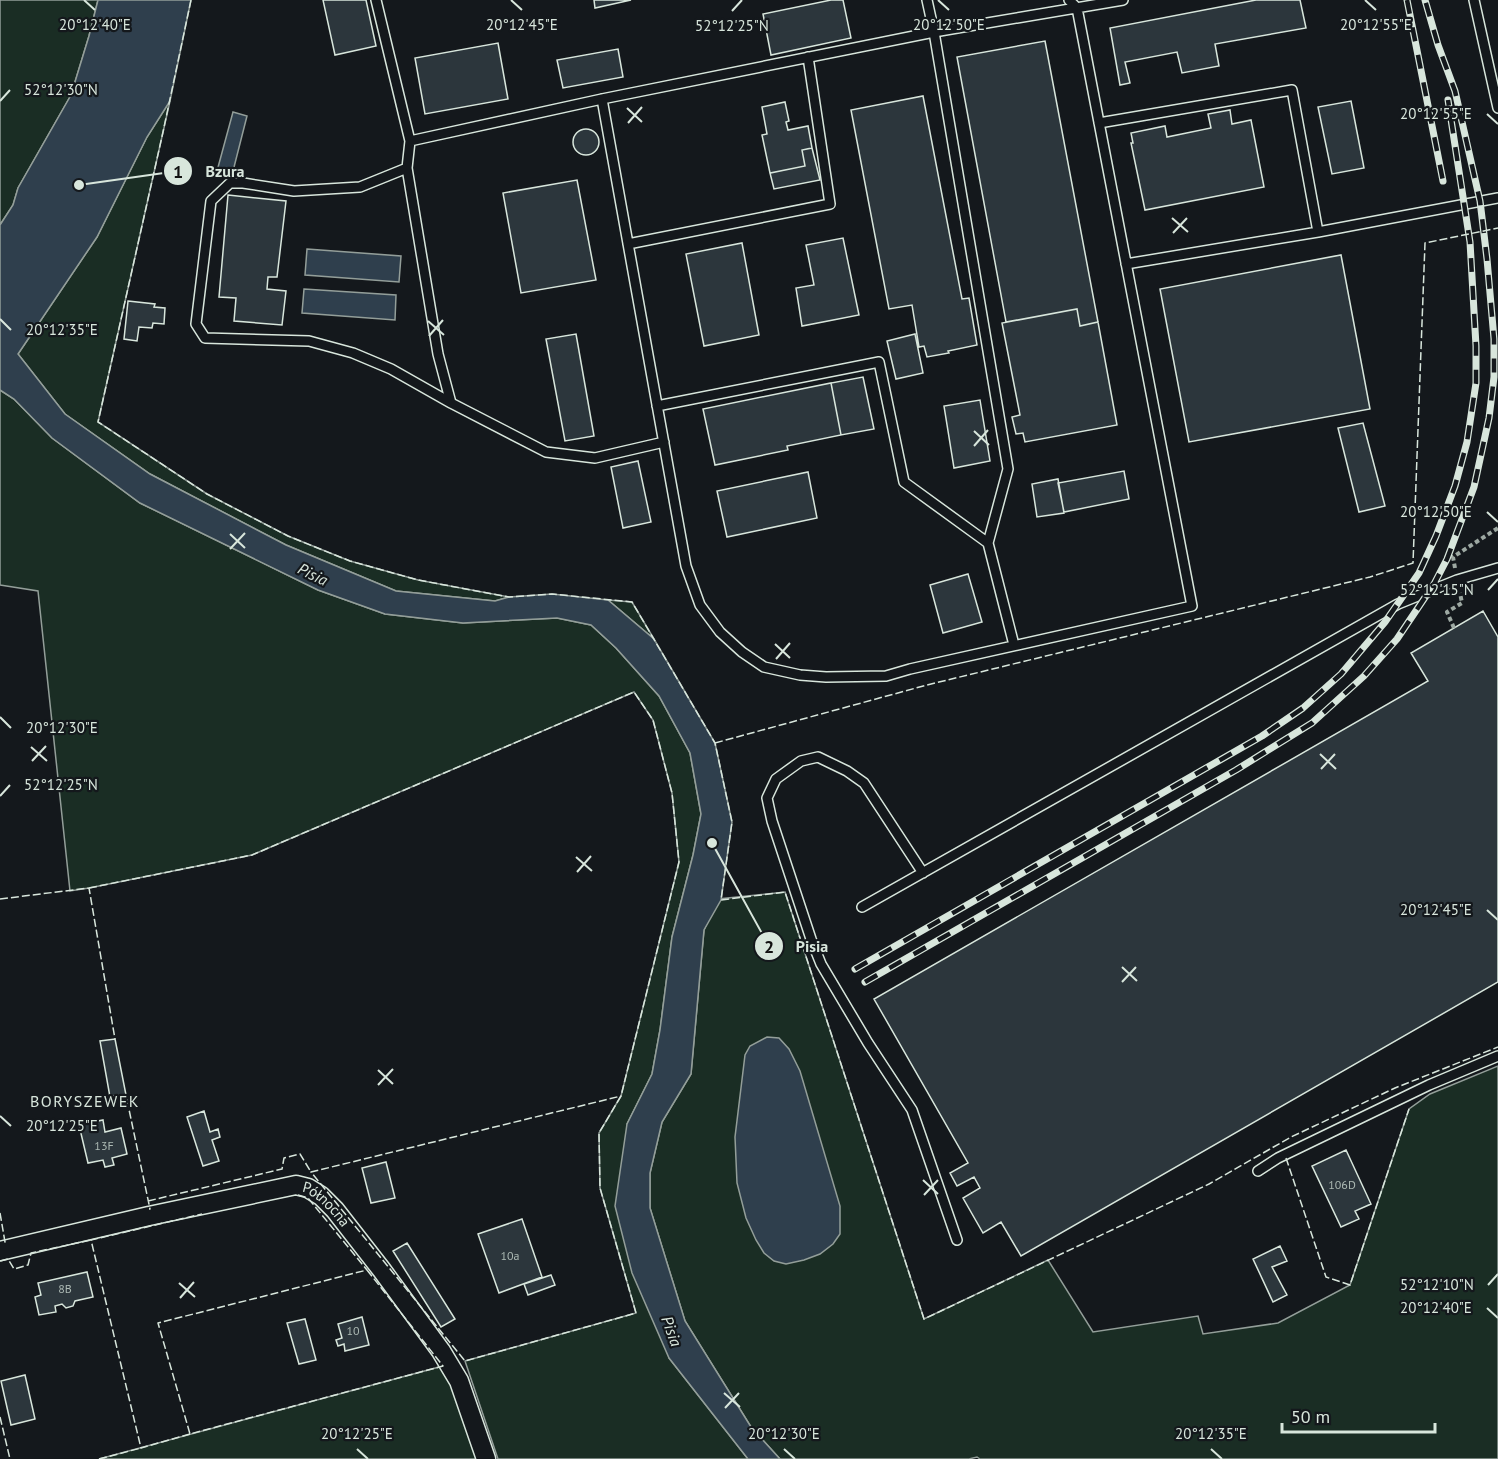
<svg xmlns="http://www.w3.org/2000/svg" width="1498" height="1459" font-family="'PT Sans',sans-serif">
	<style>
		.green { fill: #1a2d24; stroke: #939e99; stroke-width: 1.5 }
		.water { fill: #2f3f4d; stroke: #939e99; stroke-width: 1.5 }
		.building { fill: #2c363c; stroke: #d8e6dc; stroke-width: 1.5 }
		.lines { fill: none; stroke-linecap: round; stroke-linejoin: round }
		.lane-casing { stroke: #d8e6dc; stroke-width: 12 }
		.street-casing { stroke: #d8e6dc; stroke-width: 21 }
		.path { stroke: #9da8a2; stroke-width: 4; stroke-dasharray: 4.5 3; stroke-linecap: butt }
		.lane { stroke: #14181c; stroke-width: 9 }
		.street { stroke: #14181c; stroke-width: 18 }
		.rail-casing { stroke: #d8e6dc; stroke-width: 7 }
		.rail { stroke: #14181c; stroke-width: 4.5; stroke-dasharray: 14; stroke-linecap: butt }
		.fence { stroke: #d8e6dc; stroke-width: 1.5; stroke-dasharray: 8 3; stroke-linecap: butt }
		.ticks { fill: none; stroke: #d8e6dc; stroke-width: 2 }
		.labels { text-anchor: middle; stroke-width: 4.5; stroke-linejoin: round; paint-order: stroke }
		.number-label { font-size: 12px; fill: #adbab4 }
		.street-label { font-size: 15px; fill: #d8e6dc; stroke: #14181c }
		.water-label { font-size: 16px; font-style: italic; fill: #d8e6dc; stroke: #14181c }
		.neighbourhood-label { font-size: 16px; letter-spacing: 1.5px; fill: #d8e6dc; stroke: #14181c }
		.ticks-label { font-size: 15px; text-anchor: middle; fill: #d8e6dc; stroke: #14181c; stroke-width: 4.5; stroke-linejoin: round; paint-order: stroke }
		.leader { fill: none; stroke: #d8e6dc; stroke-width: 2 }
		.callout-dot { fill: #d8e6dc; stroke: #14181c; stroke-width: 2 }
		.mark-label { font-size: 18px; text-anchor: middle; font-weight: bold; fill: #111 }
		.callout-label { font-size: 16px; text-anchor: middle; font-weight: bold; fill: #d8e6dc; stroke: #14181c; stroke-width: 4.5; stroke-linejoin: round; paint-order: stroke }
	</style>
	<rect width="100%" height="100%" fill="#14181c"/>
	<path class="green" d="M0,0H98L89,36L71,95L18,188L13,205L0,225Z
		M170,101L98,422L207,494L288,536L350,561L418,580L509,597L495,601L396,591L286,545L150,474L65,414L18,354L97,237L147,137Z
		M0,390L14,399L52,438L140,503L318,590L385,614L463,623L557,618L591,625L616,648L659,696L690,753L701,814L693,855L672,937L660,1030L652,1074L627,1124L669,1358L748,1459H498L465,1361L636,1313L600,1188L599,1133L621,1096L679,862L672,793L653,720L634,692L252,855L89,888L70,891L38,591L0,585Z
		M608,600L632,602L654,639Z
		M785,892L924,1319L1048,1260L1093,1332L1198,1316L1203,1334L1278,1323L1350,1285L1409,1109L1430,1094L1498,1066V1459H980L977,1457L969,1459H780L751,1427L685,1321L650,1208V1173L662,1122L691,1074L704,930L718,899Z
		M443,1366L455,1394L477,1459H99Z"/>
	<path class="water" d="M98,0H191L170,101L147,137L97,237L18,354L65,414L150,474L286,545L396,591L495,601L509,597L552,594L608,600L654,639L715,743L732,822L721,900L704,930L691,1074L662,1122L650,1173V1208L685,1321L751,1427L780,1459H748L669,1358L632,1273L615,1206L627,1124L652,1074L660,1030L672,937L693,855L701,814L690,753L659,696L616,648L591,625L557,618L463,623L385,614L318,590L140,503L52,438L14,399L0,390V225L13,205L18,188L71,95L89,36Z
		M233,112L247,116L232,175L217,171Z
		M307,249L401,256L399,282L305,275Z
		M304,289L396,295L395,320L302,313Z
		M767,1037L779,1038L789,1049L800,1071L840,1206V1234L833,1244L820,1254L804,1260L786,1264L774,1261L764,1253L756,1240L746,1218L737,1183L735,1137L745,1055L750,1046Z"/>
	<path class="building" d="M323,0H366L376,46L335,55Z
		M594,0H631L595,8Z
		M831,0H843L851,38L771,55L763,14Z
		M1256,0H1300L1306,28L1215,44L1219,66L1182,73L1177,52L1125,62L1130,83L1120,85L1110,28Z
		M1045,41L1098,322L1080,326L1077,309L1006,322L957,57Z
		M498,43L508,99L425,114L415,58Z
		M618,49L623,77L563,88L557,60Z
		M923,96L962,299L969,298L977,345L948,351L949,353L927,357L924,346L919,347L912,305L889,309L851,110Z
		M1351,101L1364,168L1332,174L1318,107Z
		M785,102L789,121L786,122L788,130L808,126L812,148L802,150L805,166L770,173L762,135L767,134L762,107Z
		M1230,110L1232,124L1251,120L1264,187L1145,210L1131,143H1133L1131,133L1165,126L1167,137L1211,128L1208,114Z
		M573 142a13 13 0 1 1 26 0a13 13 0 1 1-26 0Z
		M812,148L820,180L774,189L770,173L805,166L802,150Z
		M577,180L596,280L521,293L503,193Z
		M228,195L286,201L277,277H268L267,289L286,291L282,325L234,321L236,298L219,297Z
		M843,238L859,315L802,326L796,288L814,285L806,245Z
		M742,243L759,335L704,346L686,254Z
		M1341,255L1370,409L1189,442L1160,289Z
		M128,301L155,304L154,307L165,308L164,324L153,323L152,328L139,327L137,341L124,339Z
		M1077,309L1080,326L1098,322L1117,425L1025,442L1023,433L1016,434L1012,417L1020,415L1002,323Z
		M576,334L594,436L565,441L546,339Z
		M915,334L923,373L896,379L887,341Z
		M863,377L874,429L841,435L831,383Z
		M831,383L841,435L787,446L788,450L715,465L703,409Z
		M980,400L990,461L954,468L944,406Z
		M1363,423L1385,506L1359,512L1338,428Z
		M638,461L651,522L623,528L611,467Z
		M1124,471L1129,499L1064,512L1058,483Z
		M808,472L817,518L727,537L717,491Z
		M1058,479L1064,513L1037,517L1032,484Z
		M968,574L982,622L943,633L930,585Z
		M1483,611L1498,637V982L1021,1256L1001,1222L983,1233L963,1198L980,1188L974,1177L957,1186L950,1173L968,1163L874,999L1428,681L1411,653Z
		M115,1039L127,1100L119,1102L118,1095L110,1097L100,1041Z
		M204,1111L210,1132L218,1129L220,1137L212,1140L219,1161L203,1166L187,1117Z
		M103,1120L105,1132L121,1128L127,1154L112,1158L114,1165L105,1167L103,1160L88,1163L79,1125Z
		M1346,1150L1371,1204L1355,1211L1359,1219L1341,1227L1312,1166Z
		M386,1162L395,1198L371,1203L362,1168Z
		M522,1219L542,1277L499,1293L478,1234Z
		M407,1243L455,1319L441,1327L393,1251Z
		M1280,1246L1287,1261L1272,1267L1287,1295L1273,1302L1253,1259Z
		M87,1272L93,1297L75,1301L73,1306L66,1308L62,1304L55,1306L56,1312L39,1315L35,1297L41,1295L38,1283Z
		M551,1275L555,1285L528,1295L524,1284Z
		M362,1317L369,1345L345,1351L344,1344L338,1346L336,1340L342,1338L338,1324Z
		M305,1319L316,1360L299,1364L287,1323Z
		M25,1375L35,1419L11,1425L1,1381Z"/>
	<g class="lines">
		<g class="lane-casing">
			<path id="lane" d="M376,0L410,141L407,168L438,354L451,403
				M927,0L934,32L1123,0
				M1474,0L1498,108
				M602,99L686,566L700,605L720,632L742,652L764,667L800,675L826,677L886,676L910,669L1192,606L1077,8L1069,0
				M1099,123L1292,90L1318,232L1498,198
				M410,141L602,99L934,32L1008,469L988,543L1014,645
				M407,168L360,187L294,191L243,183H230L211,201L196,324L205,338L309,341L353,353L391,369L451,403L546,452L595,458L664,442
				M628,244L830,204L808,57
				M1126,264L1318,232
				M657,406L879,362L904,482L988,543
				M923,873L864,783L847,771L818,757L801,761L776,779L767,798L772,821L811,939L821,964L868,1043L912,1110L957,1240
				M862,907L1398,604L1457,580L1498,568
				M1258,1171L1278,1158L1429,1085L1498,1056"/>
		</g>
		<g class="street-casing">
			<g id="street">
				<path id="s1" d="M0,1251L149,1216L296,1185L308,1188L321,1196L335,1210L381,1269L441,1351L459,1381L486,1459"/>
			</g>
		</g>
		<path class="path" d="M1455,568L1453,557L1498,528
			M1454,628L1447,612L1462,603L1460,593"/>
		<use href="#lane" class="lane"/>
		<use href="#street" class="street"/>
		<g class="rail-casing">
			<path id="rail" d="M1407,0L1443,181
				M855,969L1262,736L1303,708L1341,674L1385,622L1419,573L1436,536L1455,486L1467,442L1476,383V346L1470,242L1448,100
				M865,982L1236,770L1312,723L1364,676L1397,639L1434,584L1447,559L1474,487L1489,418L1494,377V339L1487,259L1480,201L1455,91L1438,45L1425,0"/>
		</g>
		<use href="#rail" class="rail"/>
		<path class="fence" d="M191,0L163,132L98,422L207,494L288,536L350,561L418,580L509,597L552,594L632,602L715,743L732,822L721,900L785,892L924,1319L1209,1184L1291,1137L1395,1088L1498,1047
			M715,743L927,685L1370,577L1413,563L1425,243L1498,228
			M89,888L252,855L634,692L653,720L672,793L679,862L621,1096
			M0,899L89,888L115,1039
			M621,1096L599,1133L600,1188L636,1313L465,1361L311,1172Z
			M127,1100L150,1209H149
			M1286,1158L1326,1277L1350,1285L1409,1109
			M298,1195L308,1198L367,1270
			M148,1201L282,1169L284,1158L300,1154L311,1172
			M0,1213L5,1242H3
			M0,1261L8,1259L14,1269L28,1265L31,1253L91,1240
			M367,1270L443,1366L190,1434L158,1323Z
			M0,1417L10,1459
			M190,1434L141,1448L91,1240L202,1214
			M99,1459L141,1448"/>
	</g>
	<path class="ticks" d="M84,0L95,10M511,0L522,10M938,0L949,10M1365,0L1376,10M732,11L742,0M0,101L10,90M627,108L642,122M1487,114L1498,124M628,123L642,107M1172,218L1188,232M1173,233L1187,218M0,319L11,330M428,321L444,335M429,336L443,320M974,431L989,445M974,446L988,430M1487,512L1498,522M230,534L245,548M230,549L245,533M1488,590L1498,579M775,644L790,658M776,659L790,643M0,717L11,728M31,747L47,761M1320,754L1336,769M32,761L46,746M1321,769L1335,754M0,796L10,785M576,857L592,871M577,872L591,856M1487,910L1498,920M1122,967L1137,981M1122,982L1136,967M378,1070L393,1084M378,1085L393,1069M0,1116L11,1126M923,1180L938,1194M924,1195L938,1180M179,1283L195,1297M1488,1285L1498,1274M180,1298L194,1282M1487,1308L1498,1318M724,1393L740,1407M725,1408L739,1393M357,1449L368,1459M784,1449L795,1459M1211,1449L1222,1459"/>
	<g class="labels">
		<g class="number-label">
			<text x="104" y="1150">13F</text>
			<text x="1342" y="1189">106D</text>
			<text x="510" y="1260">10a</text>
			<text x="65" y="1293">8B</text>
			<text x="353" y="1335">10</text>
		</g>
		<g class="street-label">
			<text dy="5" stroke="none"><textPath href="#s1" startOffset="340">Północna</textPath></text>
		</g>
		<g class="water-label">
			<text transform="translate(313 574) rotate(26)" y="6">Pisia</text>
			<text transform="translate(672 1331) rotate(70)" y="6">Pisia</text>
		</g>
		<g class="neighbourhood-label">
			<text x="85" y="1107">BORYSZEWEK</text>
		</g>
	</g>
	<g class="ticks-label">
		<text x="95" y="30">20°12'40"E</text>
		<text x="522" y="30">20°12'45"E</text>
		<text x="949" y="30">20°12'50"E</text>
		<text x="1376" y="30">20°12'55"E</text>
		<text x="732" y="31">52°12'25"N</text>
		<text x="61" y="95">52°12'30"N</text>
		<text x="1436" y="119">20°12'55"E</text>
		<text x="62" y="335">20°12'35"E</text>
		<text x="1436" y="517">20°12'50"E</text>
		<text x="1437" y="595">52°12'15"N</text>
		<text x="62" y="733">20°12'30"E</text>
		<text x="61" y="790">52°12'25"N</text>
		<text x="1436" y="915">20°12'45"E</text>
		<text x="62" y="1131">20°12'25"E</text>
		<text x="1437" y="1290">52°12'10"N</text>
		<text x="1436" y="1313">20°12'40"E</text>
		<text x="357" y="1439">20°12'25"E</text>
		<text x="784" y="1439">20°12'30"E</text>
		<text x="1211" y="1439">20°12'35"E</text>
	</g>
	<path class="leader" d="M79 185L178 171M712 843L769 946"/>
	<g class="callout-dot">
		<circle cx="79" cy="185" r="6"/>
		<circle cx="712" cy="843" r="6"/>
		<circle cx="178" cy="171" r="15"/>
		<circle cx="769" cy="946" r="15"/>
	</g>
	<g class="mark-label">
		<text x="178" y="178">1</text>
		<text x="769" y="953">2</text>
	</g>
	<g class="callout-label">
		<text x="225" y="177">Bzura</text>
		<text x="812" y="952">Pisia</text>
	</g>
	<path d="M1282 1423v9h153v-9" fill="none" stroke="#d8e6dc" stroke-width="3"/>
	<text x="1291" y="1423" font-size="18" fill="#d8e6dc" stroke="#14181c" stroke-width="4.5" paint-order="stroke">50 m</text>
</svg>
